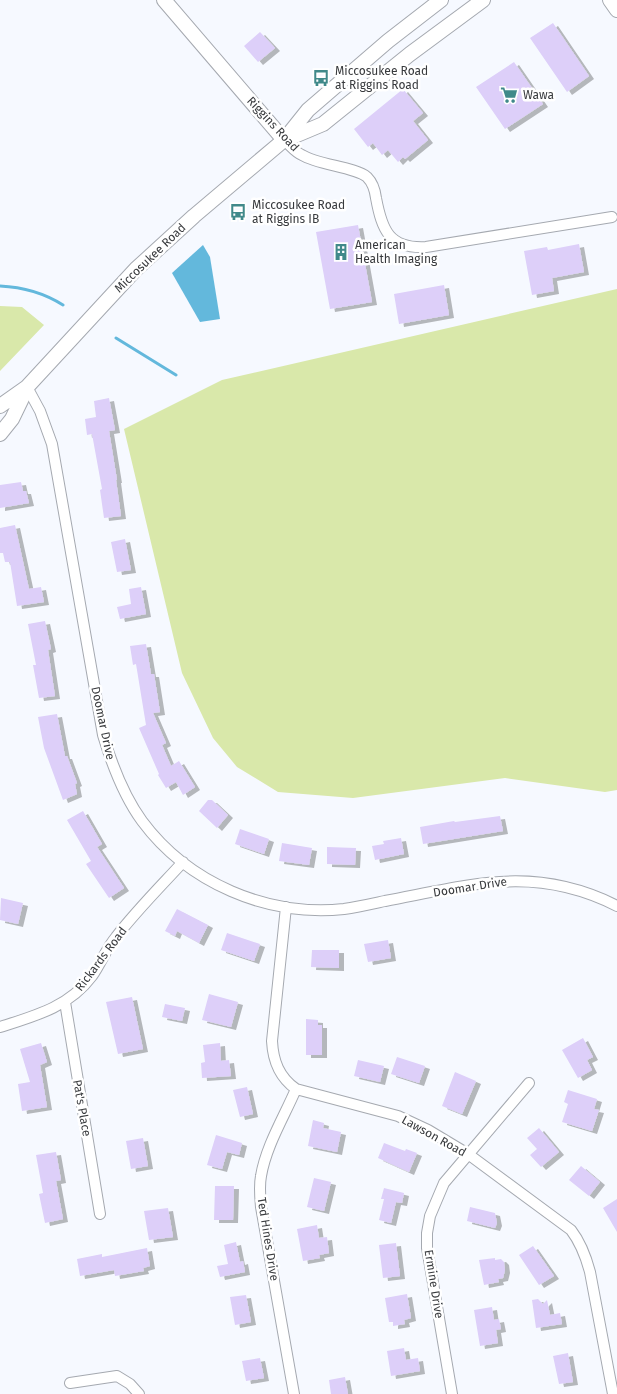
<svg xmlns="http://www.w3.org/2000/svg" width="617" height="1394" font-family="'Fira Sans',sans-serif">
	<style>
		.green { fill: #d9e8aa }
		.water { fill: #63b8dc }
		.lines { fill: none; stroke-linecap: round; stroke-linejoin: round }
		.stream { stroke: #63b8dc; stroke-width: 3 }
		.building { fill: #ddcff9; filter: url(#shadow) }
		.street-casing { stroke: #a5a9b0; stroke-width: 12 }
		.secondary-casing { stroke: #a5a9b0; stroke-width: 16 }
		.street { stroke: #fff; stroke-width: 10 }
		.secondary { stroke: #fff; stroke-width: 14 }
		.labels { text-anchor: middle; stroke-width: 5; stroke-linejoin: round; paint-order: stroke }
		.poi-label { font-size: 12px; fill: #383a3d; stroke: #fff; text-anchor: start }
		.street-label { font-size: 12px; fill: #383a3d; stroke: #fff }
	</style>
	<defs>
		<filter id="shadow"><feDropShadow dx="5" dy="3" stdDeviation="0" flood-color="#0004"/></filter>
	</defs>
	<rect width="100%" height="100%" fill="#f6f9ff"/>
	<path class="green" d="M617,289V790L605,792L505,778L353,798L278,792L237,767L213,738L182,673L124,429L222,380Z
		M0,306L22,307L44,325L0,371Z"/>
	<path class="water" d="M203,245L210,257L220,319L200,322L172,273Z"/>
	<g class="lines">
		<path class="stream" d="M0,286C22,287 44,293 63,305
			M116,338L176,375"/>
	</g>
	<path class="building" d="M553,23L589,76L567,92L530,38Z
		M260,32L275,48L258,62L244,46Z
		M514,62L543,104L505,129L476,87Z
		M403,89L423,113L413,121L428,140L405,159L403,157L398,162L388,150L382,155L373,143L368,147L354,129Z
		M358,225L372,302L330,309L316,232Z
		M579,244L584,272L552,278L554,291L532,295L524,251L547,247L548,250Z
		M444,285L449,315L399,324L394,294Z
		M109,398L115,430L109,431L117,480H116L121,516L104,518L100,490L102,489L92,434L87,435L85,419L96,417L94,401Z
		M21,482L23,491H26L29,503L0,508V485Z
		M15,525L29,589L41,587L44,602L17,606L10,562H5L3,553H0V528Z
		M125,539L131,570L117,572L111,542Z
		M141,587L146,614L120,619L117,607L131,604L129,589Z
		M45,621L51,649L48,650L55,696L39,698L33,665H36L28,624Z
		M146,644L151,674H154L160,712L153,713L166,743L162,745L171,766L179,761L195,787L183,795L176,782L166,788L158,775L159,774L139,728L146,725L136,664L133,665L130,646Z
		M57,714L65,756H67L77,783L75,784L77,794L63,800L44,748L38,717Z
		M208,800H212L228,815L217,828L199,811Z
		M83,811L102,844L97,847L124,888L109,898L86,864L91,861L67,820Z
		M500,816L503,831L423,844L420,827L454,821L455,822Z
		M240,829L269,839L264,854L235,844Z
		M401,838L404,854L375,860L372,846L384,844L383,841Z
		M282,843L312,848L309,865L279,861Z
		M327,847L356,848L355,865L327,864Z
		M1,898L23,903L18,924L0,920Z
		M177,909L208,925L199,943L177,931L175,936L165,931Z
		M227,933L260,944L254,961L221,950Z
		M388,940L391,958L368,962L364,944Z
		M312,950H339V968L311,967Z
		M209,994L238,1002L231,1027L202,1020Z
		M132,997L143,1049L118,1054L106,1002Z
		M165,1004L185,1008L182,1021L162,1017Z
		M306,1019L318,1020V1025H322V1055H306Z
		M583,1038L593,1057L587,1060L592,1070L578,1078L562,1050Z
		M41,1043L47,1062L40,1065L47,1107L22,1111L18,1084L30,1082L20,1049Z
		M220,1043L221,1061L229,1060L231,1076L202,1078L201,1063L205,1062L203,1045Z
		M397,1057L425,1066L419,1083L391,1074Z
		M358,1060L384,1066L380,1082L354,1076Z
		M455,1072L476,1081L462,1114L442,1106Z
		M247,1087L253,1114L240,1117L233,1090Z
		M568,1090L597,1099L594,1109L599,1110L592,1131L562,1122L568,1104L564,1102Z
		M313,1120L324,1123L323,1128L341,1132L337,1152L308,1146Z
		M539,1128L559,1152L541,1167L530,1155L537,1149L527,1138Z
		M216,1135L242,1143L239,1155L227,1152L222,1169L207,1165Z
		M143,1138L148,1166L131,1169L126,1141Z
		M384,1143L405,1151L406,1149L417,1153L409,1172L378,1158Z
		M56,1152L61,1180L56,1181L63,1219L45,1223L39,1194L43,1193L36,1155Z
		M581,1166L600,1182L589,1196L569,1180Z
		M314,1178L331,1182L324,1211L307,1207Z
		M215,1186H234L233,1220H214Z
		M384,1188L404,1193L402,1203L396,1202L391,1223L379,1220L384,1199H381Z
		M617,1199V1232L603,1208Z
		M470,1207L495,1213L497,1223L495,1228L467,1221Z
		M168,1208L173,1237L149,1240L144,1211Z
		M317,1225L319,1238L327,1237L329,1253L319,1255L320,1258L303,1261L297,1229Z
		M236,1242L240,1262L243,1261L245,1272L220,1277L217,1266L228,1264L224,1245Z
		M396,1243L400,1276L383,1278L379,1245Z
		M533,1246L554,1276L539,1285L519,1255Z
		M147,1248L150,1266L143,1268L144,1271L115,1276L114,1270L80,1276L77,1259L102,1254V1257Z
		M495,1258V1260L501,1259L504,1262L505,1270L503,1278L498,1279L499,1282L484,1285L479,1260Z
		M407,1294L411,1318L404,1320L405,1324L393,1326V1322H389L385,1298Z
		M246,1295L251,1322L235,1325L230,1297Z
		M538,1299L543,1304L547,1300L550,1315L560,1313L562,1324L536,1328L532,1300Z
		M492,1307L494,1320L499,1319L501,1329L496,1330L498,1343L480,1346L474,1310Z
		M404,1348L406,1360L418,1358L420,1371L391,1376L387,1351Z
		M568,1353L573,1382L559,1384L553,1356Z
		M260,1358L264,1378L246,1381L242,1361Z
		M345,1377L348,1394H331L329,1380Z"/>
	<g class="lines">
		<g class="street-casing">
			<path id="street" d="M284,140C290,145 295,152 302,155C318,165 355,167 367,177C373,183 375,190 376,198C382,230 389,249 426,247L612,217
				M27,387L40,411L52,444L103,735C112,765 123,795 142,821C188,883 267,917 344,909C358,907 371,904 385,901C470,885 534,864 617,906
				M286,907L272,1041C273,1061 279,1077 296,1089L398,1116L428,1130L468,1154L571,1230C581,1243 586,1257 590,1272L613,1394
				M65,1002L100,1214
				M0,1027C35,1016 69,1007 92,976C101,963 106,949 116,937C136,911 160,887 183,862
				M70,1383L117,1376L130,1384L139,1394
				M294,1394L261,1207C260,1196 259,1186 261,1176C266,1146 284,1117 296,1089
				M452,1394L427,1248V1233L430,1216L444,1183L529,1083"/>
		</g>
		<g class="secondary-casing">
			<path id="secondary" d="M164,0L284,140
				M610,0L617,10
				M285,140L323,124L410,54L483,0
				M0,406L27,387L136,269L194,216L284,140L308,110L388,41L441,0
				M0,434L12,419L27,388"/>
		</g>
		<use href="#street" class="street"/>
		<use href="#secondary" class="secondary"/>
	</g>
	<defs>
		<g id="bus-bare" transform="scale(1.35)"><path d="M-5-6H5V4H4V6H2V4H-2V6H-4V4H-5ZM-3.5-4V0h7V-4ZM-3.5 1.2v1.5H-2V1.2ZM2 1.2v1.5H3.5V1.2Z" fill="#40898a" stroke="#fff" stroke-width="2.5" paint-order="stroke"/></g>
		<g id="supermarket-bare" transform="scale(1.35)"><path d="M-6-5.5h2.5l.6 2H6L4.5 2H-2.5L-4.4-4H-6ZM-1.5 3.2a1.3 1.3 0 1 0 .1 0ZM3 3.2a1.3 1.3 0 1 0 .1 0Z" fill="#40898a" stroke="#fff" stroke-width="2.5" paint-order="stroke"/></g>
		<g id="building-bare" transform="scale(1.35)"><path d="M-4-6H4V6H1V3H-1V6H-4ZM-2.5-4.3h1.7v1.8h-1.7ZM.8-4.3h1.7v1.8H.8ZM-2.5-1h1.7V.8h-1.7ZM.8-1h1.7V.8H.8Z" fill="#40898a" stroke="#fff" stroke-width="2.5" paint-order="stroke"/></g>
	</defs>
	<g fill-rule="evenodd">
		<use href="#bus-bare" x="321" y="78"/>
		<use href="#supermarket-bare" x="509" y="95"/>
		<use href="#bus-bare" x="238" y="212"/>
		<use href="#building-bare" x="341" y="252"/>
	</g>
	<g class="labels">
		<g class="poi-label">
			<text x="335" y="75">Miccosukee Road<tspan x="335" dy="14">at Riggins Road</tspan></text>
			<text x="523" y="99">Wawa</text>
			<text x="252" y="209">Miccosukee Road<tspan x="252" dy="14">at Riggins IB</tspan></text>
			<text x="355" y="249">American<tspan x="355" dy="14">Health Imaging</tspan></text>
		</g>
		<g class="street-label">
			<text transform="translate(273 124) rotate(47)" y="4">Riggins Road</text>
			<text transform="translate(150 258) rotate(-44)" y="4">Miccosukee Road</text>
			<text transform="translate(103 723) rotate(78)" y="4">Doomar Drive</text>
			<text transform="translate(470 887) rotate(-9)" y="4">Doomar Drive</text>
			<text transform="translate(101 959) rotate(-53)" y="4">Rickards Road</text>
			<text transform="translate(82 1108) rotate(80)" y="4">Pat's Place</text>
			<text transform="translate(434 1136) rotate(29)" y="4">Lawson Road</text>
			<text transform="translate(268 1239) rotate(81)" y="4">Ted Hines Drive</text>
			<text transform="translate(434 1284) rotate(81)" y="4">Ermine Drive</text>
		</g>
	</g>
</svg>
